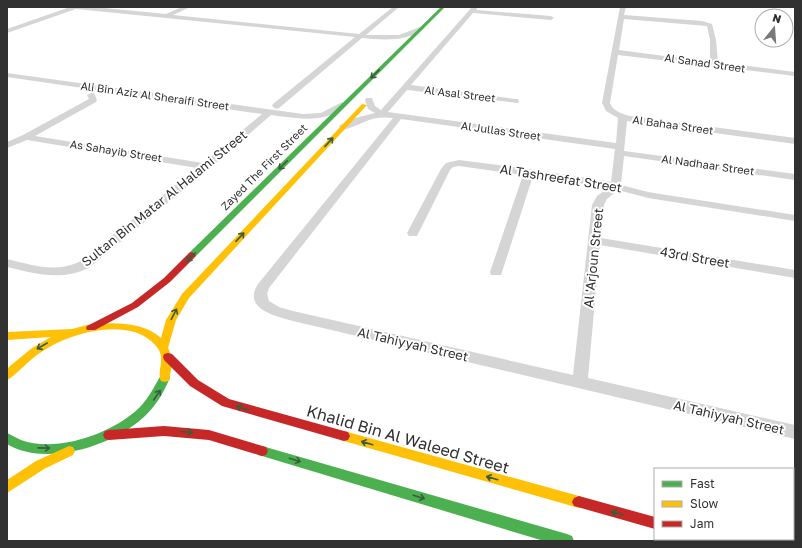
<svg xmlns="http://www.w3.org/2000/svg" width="802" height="548" font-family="'Golos Text',sans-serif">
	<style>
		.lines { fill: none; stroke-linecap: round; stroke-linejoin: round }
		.street { fill: #d5d5d5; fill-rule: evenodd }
		.fast { fill: #4caf50; fill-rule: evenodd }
		.slow { fill: #ffc107; fill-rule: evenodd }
		.jam { fill: #c62828; fill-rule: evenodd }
		.oneway { stroke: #3a5d3c }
		.labels { text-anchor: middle; stroke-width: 4; stroke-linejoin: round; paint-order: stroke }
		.far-street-label { font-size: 11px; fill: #313131; stroke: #fff }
		.street-label { font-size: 13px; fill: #313131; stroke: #fff }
		.near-street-label { font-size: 16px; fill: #313131; stroke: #fff }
	</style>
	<rect width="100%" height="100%" fill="#fff"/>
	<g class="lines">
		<path class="street" d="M70,7H94L166,14L182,7H190L173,15L359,34L393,7H399L366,35H399L420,27L425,28C408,42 383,40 362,38L279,108L276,109L272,106L273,104L355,37L76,9L7,33V29Z
			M472,7H478L476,10L551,16L554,18L551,20L473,13L411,85L515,99H518L519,101L518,103L407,90L388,112L616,143L618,118L606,111L602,103L620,7H626L624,15L702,21L712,24L716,40L718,62L795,72V76L618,55L610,103C613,111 622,114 630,116L795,138V144L627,121L624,151L795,174V180L624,156L621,185L648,192L795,215V221L648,198L618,190L607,199L604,205L601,238L795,270V278L600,245L588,378L795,425V439L293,321C276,316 242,309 258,284L393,118C370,115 362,125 343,130L339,127L340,125L355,118L375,113L368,109L365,100L366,98H372L375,106L381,110ZM624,19L707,26L710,40V62L619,50ZM401,119L615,149L611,182L529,169L459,160L446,163L441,169L407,233L409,236H417L450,170L453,167L459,166L523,175L490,272L491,275H501L502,272L533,176L608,188L597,196L592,205L573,375L293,311L279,307L269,301L267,294L269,288Z
			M7,73L303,114L321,113L342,102L346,105C327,125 295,118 271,115L210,168L89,268C59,281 37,274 7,267V259C32,265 55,273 79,262L197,168L27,140L7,148V142L23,135L89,99L87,95L91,93H94L97,100L96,102L35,136L203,163L262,114L7,77Z"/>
		<path class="fast" d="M441,7H445L195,257H189L188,255L189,253Z
			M165,374L169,375L170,378C164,391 158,403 147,414C117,445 46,468 7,444V433C12,435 16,438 21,440C57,453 112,434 139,408C149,398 154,387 161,375Z
			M262,446L567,534L572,536L574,541H544L262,456L258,455L256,451L258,447Z"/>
		<path class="slow" d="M362,104L367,105L189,298L176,320L168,348L173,359L169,381L165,382L161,381C156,371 167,358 156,346C130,315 68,333 40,353C31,358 13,378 7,380V369L10,366L32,348L51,337L7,340V332C29,331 50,330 72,329C77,328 82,326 87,325C111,322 142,321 161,338L166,320L182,294Z
			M344,431L579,496L584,498L586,502L584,506L579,508L344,441L340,440L338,436L340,432Z
			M69,446L73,447L75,451L73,455L44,469L7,493V480L36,461Z"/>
		<path class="jam" d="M192,252L196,255L195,257L170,282L138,307L95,330H87L86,328L87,326L132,303L164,278L189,253Z
			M168,353L172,354L198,380L229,399L344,431L348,432L350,436L348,440L344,441L222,406L190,386L164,360L163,357L164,354Z
			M164,426L209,430L266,447L268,451L266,455L262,456L209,440L164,436L109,440L105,439L103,435L105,431L109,430Z
			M579,496L655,517V529L574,506L572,502L574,498Z
			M705,539H726L727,541H706Z"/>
	</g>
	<defs><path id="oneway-shaft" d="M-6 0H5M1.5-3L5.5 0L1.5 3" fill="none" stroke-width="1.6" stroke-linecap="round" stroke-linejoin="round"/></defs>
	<g class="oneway">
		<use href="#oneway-shaft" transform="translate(375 74) rotate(135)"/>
		<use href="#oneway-shaft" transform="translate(329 142) rotate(-47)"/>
		<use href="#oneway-shaft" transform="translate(283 165) rotate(135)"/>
		<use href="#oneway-shaft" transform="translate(240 237) rotate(-47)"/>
		<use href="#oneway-shaft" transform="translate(191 257) rotate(135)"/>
		<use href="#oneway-shaft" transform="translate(174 314) rotate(-63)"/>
		<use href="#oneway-shaft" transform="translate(42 346) rotate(150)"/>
		<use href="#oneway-shaft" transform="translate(157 395) rotate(-56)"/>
		<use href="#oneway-shaft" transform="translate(242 408) rotate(-163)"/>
		<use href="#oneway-shaft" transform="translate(187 432) rotate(5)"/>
		<use href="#oneway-shaft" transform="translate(367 443) rotate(-164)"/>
		<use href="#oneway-shaft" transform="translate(44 448) rotate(1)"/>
		<use href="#oneway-shaft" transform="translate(295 460) rotate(17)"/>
		<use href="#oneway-shaft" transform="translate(492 478) rotate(-164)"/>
		<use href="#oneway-shaft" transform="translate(419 497) rotate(17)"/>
		<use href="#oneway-shaft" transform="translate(617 513) rotate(-164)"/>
	</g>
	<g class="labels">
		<g class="far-street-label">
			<text transform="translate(705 63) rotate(8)" y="4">Al Sanad Street</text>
			<text transform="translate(460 94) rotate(7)" y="4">Al Asal Street</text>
			<text transform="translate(155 96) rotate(8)" y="4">Ali Bin Aziz Al Sheraifi Street</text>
			<text transform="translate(673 125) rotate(8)" y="4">Al Bahaa Street</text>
			<text transform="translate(501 131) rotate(8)" y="4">Al Jullas Street</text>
			<text transform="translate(116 151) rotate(9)" y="4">As Sahayib Street</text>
			<text transform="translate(708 165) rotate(8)" y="4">Al Nadhaar Street</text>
			<text transform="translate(264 167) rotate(-45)" y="4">Zayed The First Street</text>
		</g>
		<g class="street-label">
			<text transform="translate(561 178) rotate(9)" y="5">Al Tashreefat Street</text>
			<text transform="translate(164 198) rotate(-39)" y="5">Sultan Bin Matar Al Halami Street</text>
			<text transform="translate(695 257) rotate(10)" y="5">43rd Street</text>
			<text transform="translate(593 258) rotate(-84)" y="5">Al 'Arjoun Street</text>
			<text transform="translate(413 344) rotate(13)" y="5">Al Tahiyyah Street</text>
			<text transform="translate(729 417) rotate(13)" y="5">Al Tahiyyah Street</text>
		</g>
		<g class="near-street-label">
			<text transform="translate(408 439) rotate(16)" y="6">Khalid Bin Al Waleed Street</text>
		</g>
	</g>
	<rect width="802" height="548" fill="none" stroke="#313131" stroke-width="16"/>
	<rect x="654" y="468" width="140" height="72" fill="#ffffff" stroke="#adadad"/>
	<rect x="662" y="481" width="20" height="6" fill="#4caf50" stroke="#adadad"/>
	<text x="690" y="488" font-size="12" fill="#313131">Fast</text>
	<rect x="662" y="501" width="20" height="6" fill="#ffc107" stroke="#adadad"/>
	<text x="690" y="508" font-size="12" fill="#313131">Slow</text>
	<rect x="662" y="521" width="20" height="6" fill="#c62828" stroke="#adadad"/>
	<text x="690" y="528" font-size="12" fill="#313131">Jam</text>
	<g transform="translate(774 28) rotate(17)"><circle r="19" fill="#ffffff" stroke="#adadad"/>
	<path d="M0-3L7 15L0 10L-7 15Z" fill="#797979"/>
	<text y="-6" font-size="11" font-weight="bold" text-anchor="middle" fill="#313131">N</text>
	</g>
</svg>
